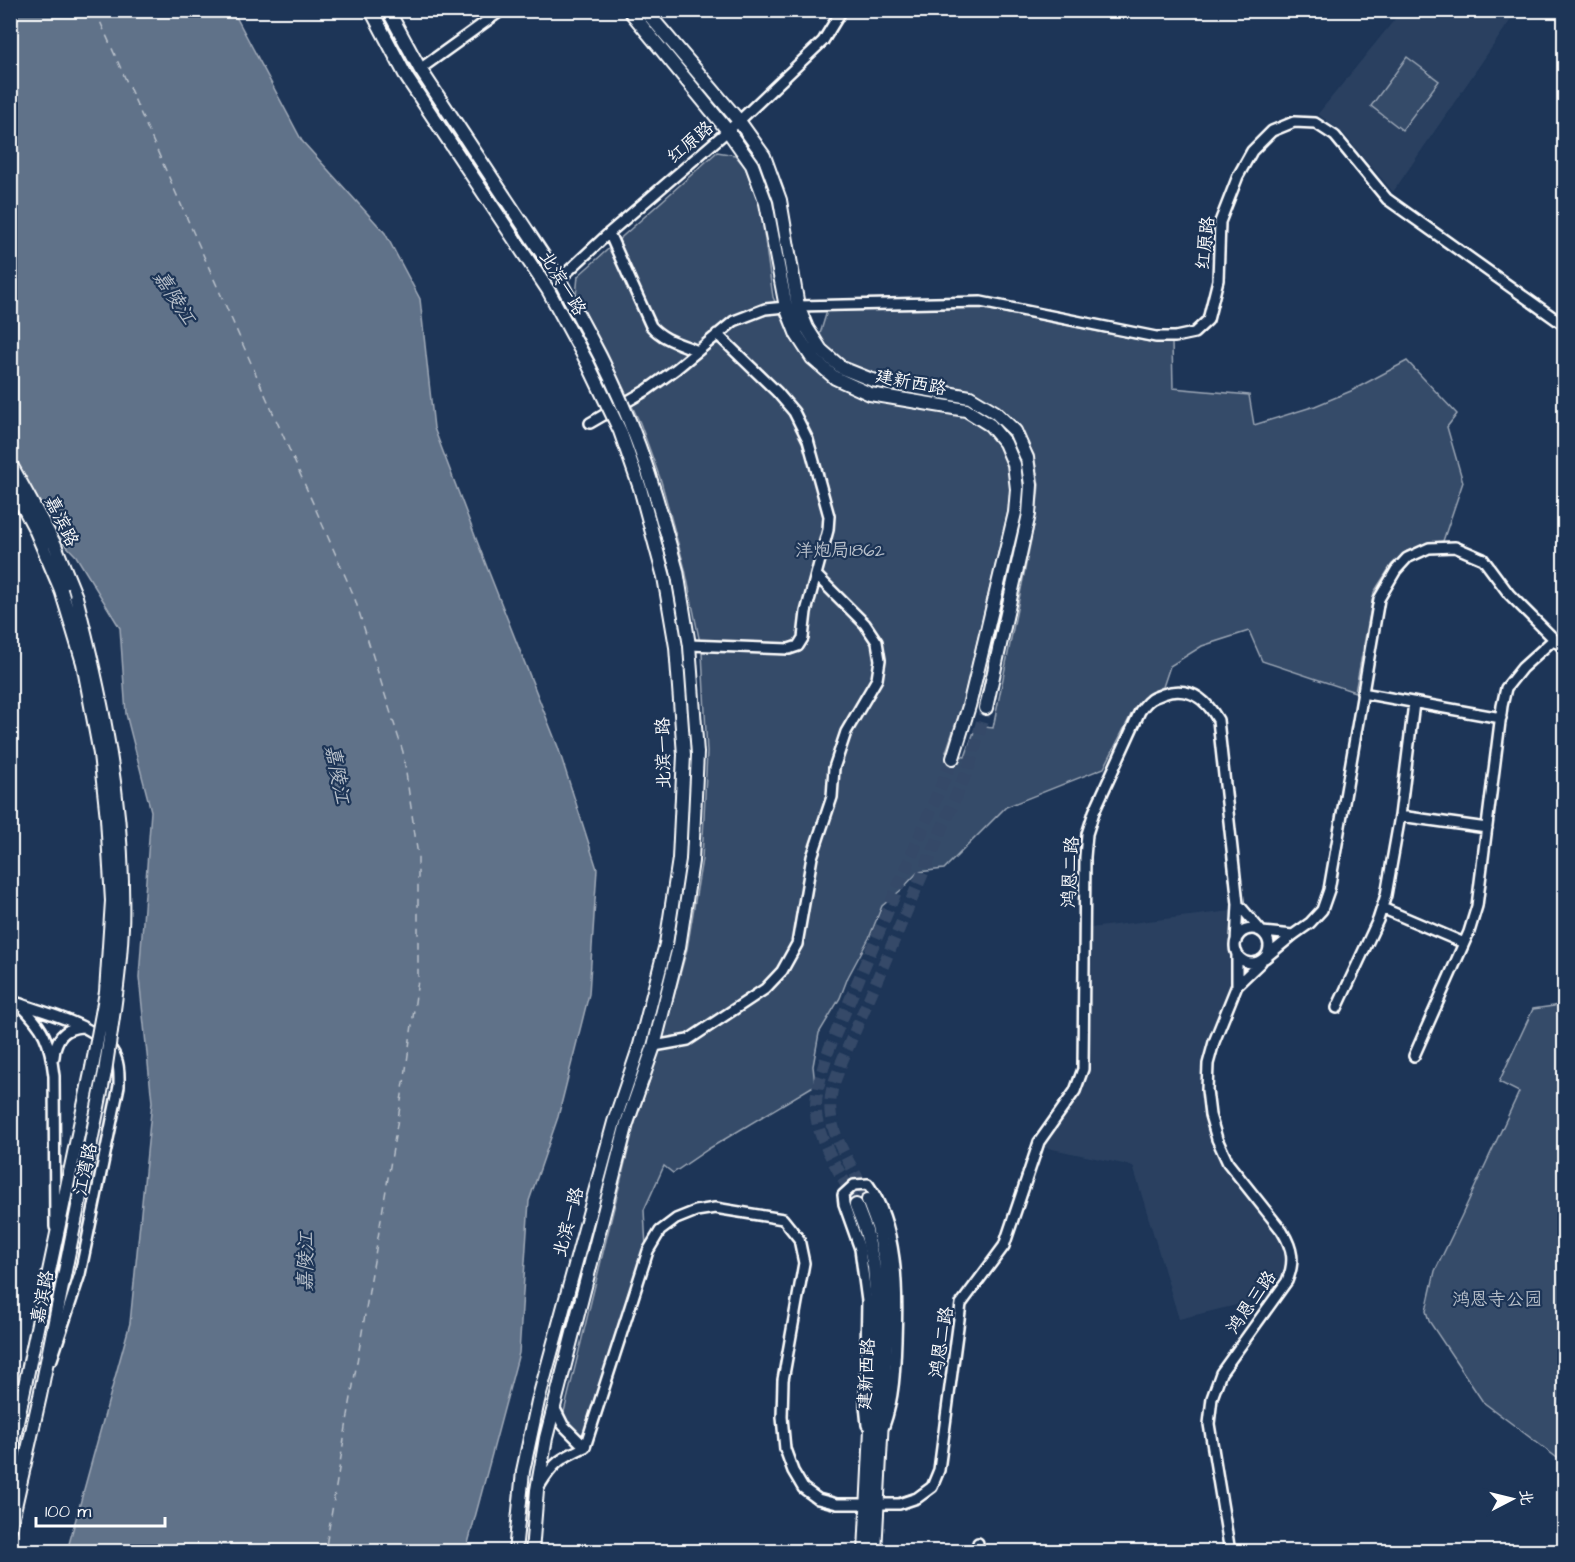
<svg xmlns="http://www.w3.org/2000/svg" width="1575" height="1562" font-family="'Architects Daughter','LXGW WenKai TC',sans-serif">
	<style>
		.built { fill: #2a4161 }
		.green { fill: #364b69; stroke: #9aa5b4; stroke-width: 1.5 }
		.water { fill: #617289; stroke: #a0aab8; stroke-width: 1.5 }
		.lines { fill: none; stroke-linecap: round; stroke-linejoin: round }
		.ferry { stroke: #b8c0ca; stroke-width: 1.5; stroke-dasharray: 8 6; stroke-linecap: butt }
		.major-tunnel { stroke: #344968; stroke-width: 12; stroke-dasharray: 12 6; stroke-linecap: butt }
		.minor-casing { stroke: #fff; stroke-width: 14 }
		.major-casing { stroke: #fff; stroke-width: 16 }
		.minor { stroke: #1d3557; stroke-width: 9 }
		.major { stroke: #1d3557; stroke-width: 12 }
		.major-bridge-casing { stroke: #fff; stroke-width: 16; stroke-linecap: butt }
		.major-bridge { stroke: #1d3557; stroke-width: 12 }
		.labels { text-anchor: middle; stroke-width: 4.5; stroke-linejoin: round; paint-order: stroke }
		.street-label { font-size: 18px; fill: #fff; stroke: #1d3557 }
		.park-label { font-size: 18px; fill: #b9c0ca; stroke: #1d3557 }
		.water-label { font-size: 20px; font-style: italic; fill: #b8c0ca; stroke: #1d3557 }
	</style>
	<rect width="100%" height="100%" fill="#1d3557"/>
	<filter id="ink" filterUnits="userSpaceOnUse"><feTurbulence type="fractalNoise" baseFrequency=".0167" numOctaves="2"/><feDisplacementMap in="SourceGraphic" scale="12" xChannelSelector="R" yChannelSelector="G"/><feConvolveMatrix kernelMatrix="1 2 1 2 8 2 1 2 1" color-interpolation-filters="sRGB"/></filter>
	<g filter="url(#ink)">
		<path class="built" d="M1398,11H1515L1516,12L1393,192L1343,133L1318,114L1400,13Z
			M1231,911L1233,984L1209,1041L1203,1063V1090L1213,1141L1278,1232L1284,1244L1287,1257V1268L1284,1278L1269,1297L1179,1319L1133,1166L1043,1147L1081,1092L1087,1069L1090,928Z"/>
		<path class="green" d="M1407,57L1439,81L1402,130L1371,106Z
			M717,152L735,155L745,167L760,205L773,297L791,339L808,364L832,383L869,397L965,414L988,428L1003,446L1010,466L1013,490L963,702L946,752L965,757L976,726L993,728L1036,515L1039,485L1034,455L1018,426L998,407L972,392L871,374L846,363L828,350L820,334L827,311L980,308L1155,343L1172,342L1173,388L1249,395L1254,425L1315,406L1351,391L1407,361L1457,414L1447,427L1463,482L1443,541L1430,543L1407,551L1392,564L1374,592L1355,692L1262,661L1249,631L1202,646L1170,666L1163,687L1150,693L1133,711L1104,768L1006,807L944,869L918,872L901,890L882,906L869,938L848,977L840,998L819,1033L813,1066L815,1085L710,1148L673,1173L664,1166L644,1210L646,1248L585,1434H578L563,1416L634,1126L657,1058L687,949L702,859L707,752L702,653L685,569L661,481L640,423L606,351L576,296L578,276Z
			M1564,1002V1463L1483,1402L1429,1321L1426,1311L1435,1271L1461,1217L1519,1092L1499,1082L1533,1009L1554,1006Z"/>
		<path class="water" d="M11,11H233L302,141L385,233L420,299L434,428L488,570L558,747L597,869L589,994L558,1117L529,1201L519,1353L466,1551H67L130,1323L152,1102L139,977L151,811L126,714L120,628L76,556L12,489L11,485Z"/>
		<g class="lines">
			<path class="ferry" d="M95,10L354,596L403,752L418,856V980L405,1077L325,1552"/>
			<path class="major-tunnel" d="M868,1200C855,1166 825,1135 831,1096C832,1084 839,1072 842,1061L970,764L986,708
				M856,1205C845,1177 817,1142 816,1112C815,1092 822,1073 827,1054L953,758"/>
			<g class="minor-casing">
				<path id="minor" d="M420,69L502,10
					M609,233L651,326C663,340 681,344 698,351
					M548,290L609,233L739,121L823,41L842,10
					M798,306L981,302L1156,337H1175L1194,333L1208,320L1218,280L1220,222L1238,176L1252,151L1272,131L1294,122L1315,123L1335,136L1387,199L1564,325
					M590,423L647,390L676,369L734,321L765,309L786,307
					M689,645L789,649L798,646L803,638L806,612L828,530L829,516L808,440L794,412L777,392L717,334
					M1362,693L1501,718
					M1400,816L1487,828
					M1238,904L1262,932L1293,935
					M1382,908L1464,943
					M1235 946a17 17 0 1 1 34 0a17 17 0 1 1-34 0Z
					M1265,958L1293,935L1310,923L1322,910L1329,890L1379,599L1396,570L1407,558L1429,548L1455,547L1483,559L1509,594L1564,649
					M1237,985L1261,962
					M1337,1008L1378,920L1386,895L1400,816L1414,703
					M654,1046L688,1040L765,989L782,971L797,944L812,857L832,797L834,768L846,732L877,679L880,660L877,642L865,624L816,575
					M1414,1056L1469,932L1477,906L1502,706L1506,688L1522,668L1554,639
					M54,1057C55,1040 63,1028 82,1027
					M52,1359L80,1274L119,1086C119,1077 120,1067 116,1058C104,1026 48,1014 18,1003C44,1027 50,1041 54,1076L55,1227
					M867,1425L865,1405L867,1301L860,1249L844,1204L843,1195L854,1185L868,1184C898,1226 898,1290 896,1340C895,1369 894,1398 884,1426
					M585,1447L648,1251L660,1231L676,1219L696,1211L715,1208L783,1219L799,1239L804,1263L783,1380L782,1417L785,1449L793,1471L803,1488L818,1499L837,1504H899L917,1498L932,1487L939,1470L961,1304L1004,1246L1039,1142L1075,1091L1083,1069L1085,857L1087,834L1094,812L1140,711C1143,707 1146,703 1150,700C1153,697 1159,696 1163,694C1189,685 1206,699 1218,720L1238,904L1236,942
					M540,1485C554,1462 561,1458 585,1447L563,1425L554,1407
					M978,1552V1543
					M1230,1552L1209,1424L1212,1398L1221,1373L1287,1281C1295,1262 1293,1249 1282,1231L1228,1163L1217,1139L1210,1115L1207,1090L1208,1064L1214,1042L1237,985V953"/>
			</g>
			<g class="major-casing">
				<path id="major" d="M388,10L420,69L559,279L589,335
					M629,10L728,131L752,165L766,203L786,307L797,335L812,358L835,378L870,394L966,410L990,425L1005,443L1014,464L1017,489L1015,513L969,706L953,758
					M645,10L739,121L764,156L780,200L798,306L807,328L821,350L842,368L872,380L970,397L995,412L1015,431L1027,458L1031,485L1029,514L986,708
					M10,463L55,545L76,597
					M10,482L35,529L61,590
					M868,1200L878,1227L886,1265L888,1305L875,1552
					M856,1205L866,1231L874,1267L877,1306L865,1552
					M10,1456L92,1068
					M10,1529L40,1396L105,1072
					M515,1552L523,1471L538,1401L614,1122L640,1045L666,944
					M532,1552L537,1490L546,1438L627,1123L654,1046L679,947L692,861L697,753L689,645L677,571L665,528"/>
			</g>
			<use href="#minor" class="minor"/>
			<use href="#major" class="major"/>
			<g class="major-bridge-casing">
				<path id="major-bridge" d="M371,10L407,78L548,290L587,362L620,431L640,488L664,577L676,647L684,755L679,859L666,944
					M589,335C622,396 647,461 665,528
					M61,590L83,663L100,754L107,818L112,901L106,992L92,1068
					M76,597C100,690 120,784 122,881C122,896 123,911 122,927C120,975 112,1024 105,1072"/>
			</g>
			<use href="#major-bridge" class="major-bridge"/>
		</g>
	</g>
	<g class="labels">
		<g class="street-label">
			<text transform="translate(690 142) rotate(-40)" y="6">红原路</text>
			<text transform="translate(1205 243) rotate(-84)" y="6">红原路</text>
			<text transform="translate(563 283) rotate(59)" y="6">北滨一路</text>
			<text transform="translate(911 382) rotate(11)" y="6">建新西路</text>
			<text transform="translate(62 521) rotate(64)" y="6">嘉滨路</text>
			<text transform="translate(663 753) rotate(-91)" y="6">北滨一路</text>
			<text transform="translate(1070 872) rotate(-87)" y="6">鸿恩二路</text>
			<text transform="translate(85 1169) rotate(-78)" y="6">江湾路</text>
			<text transform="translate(568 1222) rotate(-75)" y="6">北滨一路</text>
			<text transform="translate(42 1297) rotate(-79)" y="6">嘉滨路</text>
			<text transform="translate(1251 1302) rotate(-55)" y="6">鸿恩三路</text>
			<text transform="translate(941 1342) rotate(-81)" y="6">鸿恩二路</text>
			<text transform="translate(866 1374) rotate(-87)" y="6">建新西路</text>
		</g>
		<g class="park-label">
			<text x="840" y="556">洋炮局1862</text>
			<text x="1497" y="1305">鸿恩寺公园</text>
		</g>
		<g class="water-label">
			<text transform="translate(175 297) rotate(57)" y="7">嘉陵江</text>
			<text transform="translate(338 774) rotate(79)" y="7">嘉陵江</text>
			<text transform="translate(305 1262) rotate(-89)" y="7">嘉陵江</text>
		</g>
	</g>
	<rect width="1575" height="1562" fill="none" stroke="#1d3557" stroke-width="36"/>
	<rect x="18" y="18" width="1539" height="1526" fill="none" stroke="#fff" stroke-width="2" filter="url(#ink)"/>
	<g transform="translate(1512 1499) rotate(83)" stroke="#1d3557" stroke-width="4.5" paint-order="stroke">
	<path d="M0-4.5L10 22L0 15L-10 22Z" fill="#ffffff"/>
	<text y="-9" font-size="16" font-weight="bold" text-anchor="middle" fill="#ffffff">北</text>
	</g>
	<path d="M36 1517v9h129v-9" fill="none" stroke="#ffffff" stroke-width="3"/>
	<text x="45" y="1517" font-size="18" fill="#ffffff" stroke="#1d3557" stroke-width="4.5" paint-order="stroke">100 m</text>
</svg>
